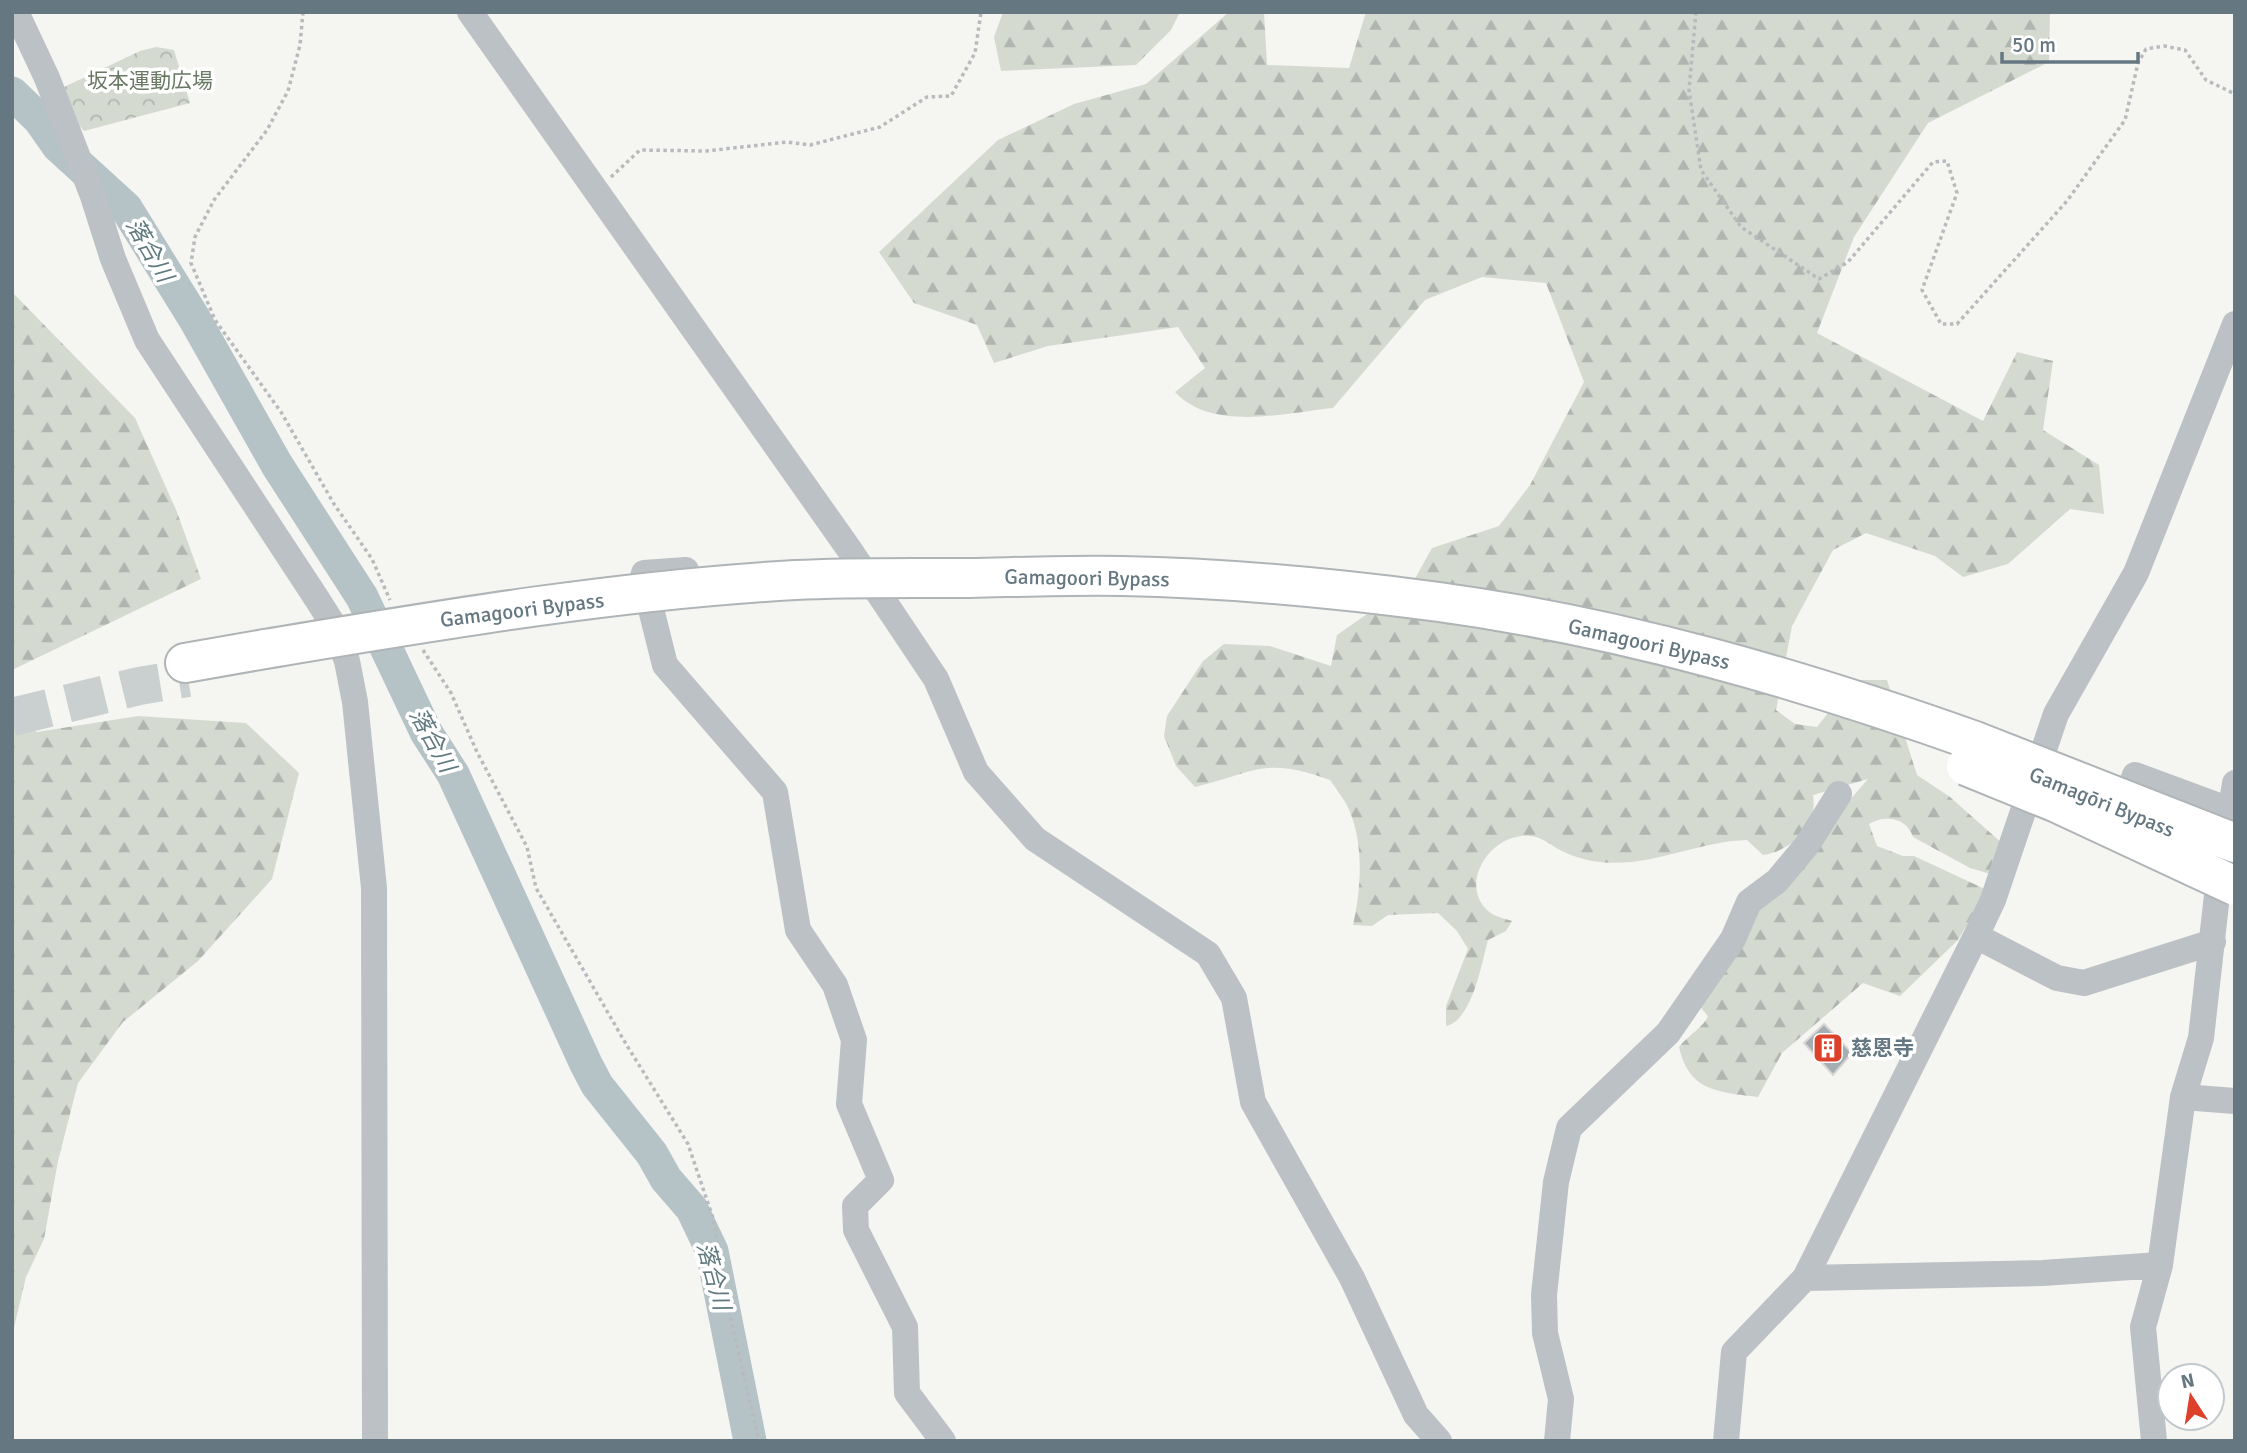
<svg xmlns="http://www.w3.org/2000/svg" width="2247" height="1453" font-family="Signika,'Noto Sans JP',sans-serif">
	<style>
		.forest { fill: url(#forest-firs) }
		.park { fill: url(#park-crowns) }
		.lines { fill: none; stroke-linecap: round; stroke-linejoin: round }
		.river { stroke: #b5c3c6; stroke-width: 33 }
		.building { fill: #a5afb3; stroke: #d7d6d4; stroke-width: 2 }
		.highway-tunnel { stroke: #cad0d0; stroke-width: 38; stroke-dasharray: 38 19; stroke-linecap: butt }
		.highway-casing { stroke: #afb4b7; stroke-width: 42 }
		.path { stroke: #b8bbbd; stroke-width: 3.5; stroke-dasharray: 3.5 3.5; stroke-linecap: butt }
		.minor { stroke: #bbc1c4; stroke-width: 26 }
		.highway { stroke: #fff; stroke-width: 38 }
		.highway-bridge-casing { stroke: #afb4b7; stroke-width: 42; stroke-linecap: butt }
		.highway-bridge { stroke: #fff; stroke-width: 38 }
		.labels { text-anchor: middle; stroke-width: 7; stroke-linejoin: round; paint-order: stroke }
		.park-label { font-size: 21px; fill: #6a7964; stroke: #fff }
		.street-label { font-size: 21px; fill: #657882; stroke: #fff }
		.poi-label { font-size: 21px; font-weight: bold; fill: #657882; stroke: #fff; text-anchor: start }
		.water-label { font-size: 23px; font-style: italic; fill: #607a7f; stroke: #fff }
	</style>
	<defs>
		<pattern id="forest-firs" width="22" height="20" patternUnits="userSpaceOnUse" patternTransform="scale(1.75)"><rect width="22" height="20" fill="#d5dad1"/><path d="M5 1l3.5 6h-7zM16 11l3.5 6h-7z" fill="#b0b6af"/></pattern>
		<pattern id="park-crowns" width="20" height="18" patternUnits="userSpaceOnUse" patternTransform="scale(1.75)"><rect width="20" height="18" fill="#d5dad1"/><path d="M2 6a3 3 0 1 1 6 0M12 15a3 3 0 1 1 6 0" fill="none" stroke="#b0b6af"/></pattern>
	</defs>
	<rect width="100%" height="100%" fill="#f5f5f2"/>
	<path class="forest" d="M1003,12H1180L1171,30L1136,65L1001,71L994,37Z
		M1229,12H1264L1267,65L1349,68L1366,12H2050L2049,62L1928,123L1854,237L1817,333L1983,421L2017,352L2053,361L2043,430L2099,465L2104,514L2070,509L2008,564L1963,577L1935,556L1866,533L1833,550L1792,626L1776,710L1795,724L1817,727L1854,680H1887L1917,775L1950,797L2003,844L1994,875L1970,868L1913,837C1907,818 1886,814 1869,824L1877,846L1903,856H1914L1987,890L1958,940L1900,996L1863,983L1782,1053L1758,1097C1719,1092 1689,1092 1679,1047C1688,1035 1704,1027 1708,1016L1697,1003L1755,909L1868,779L1813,795C1818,826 1793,850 1763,855L1747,840C1698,841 1650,868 1600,862C1589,861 1574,857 1564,852C1545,843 1540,832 1516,837C1483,844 1459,891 1492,914C1497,917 1506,919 1512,921L1506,931L1488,940C1482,962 1472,1021 1446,1026V1006L1468,949L1457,931L1438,913L1388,915L1372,926L1353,925C1361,889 1364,847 1350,812C1346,801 1337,790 1330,780C1264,756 1257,772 1195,787L1176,766L1164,736L1167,716L1203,661L1224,644L1270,646L1331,666L1337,635L1413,582L1432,548L1499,526L1530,485L1584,382L1546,283L1482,277L1425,300L1333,408C1284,413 1212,432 1175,392L1205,368L1178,327L1048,346L994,363L977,325L914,303L879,252L998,140L1074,104L1146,84Z
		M12,292L135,418L177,512L201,579L12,670Z
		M12,711L18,723L37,732L138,716L246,723L299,773L272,879L198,961L123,1022L78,1083L58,1161L44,1239L26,1277L12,1336Z"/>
	<path class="park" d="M156,47L174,50L190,103L84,131L75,121L62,88L140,51Z"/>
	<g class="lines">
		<path class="river" d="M12,93L39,119L58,146L126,208L194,318L277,465L362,597L426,732L453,774L586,1064L597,1085L652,1154L666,1179L692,1209L712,1251L750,1441"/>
	</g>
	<path class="building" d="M1824,1024L1852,1053L1833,1075L1804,1043Z"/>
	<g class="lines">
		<path class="highway-tunnel" d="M12,717L139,686L188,678"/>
		<g class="highway-casing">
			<path id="highway" d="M969,578C1020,577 1071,575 1122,576C1228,578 1334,588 1439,602C1622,627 1801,679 1975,741
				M185,663L265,649"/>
		</g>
		<path class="path" d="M303,12L300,45L288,91L267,130L214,200L195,237L191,263L215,320L281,412L334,504L372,559L390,600
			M1696,12L1689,90L1701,170L1741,227L1819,279L1848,262L1933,162L1947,161L1957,193L1922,290L1941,324H1957L2067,201L2125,120L2138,63L2146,49L2164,46L2185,50L2206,80L2235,94
			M611,177L640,150L706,151L787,142L810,145L880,127L927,97L951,96L975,53L981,12
			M423,650L451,693L477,752L527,847L536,888L626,1044L688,1144L713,1218L733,1329L759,1441"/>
		<path class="minor" d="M16,12L47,78L93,196L113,259L147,340L317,599L334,626L347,661L355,702L374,888L375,1441
			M470,12L849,549L936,679L976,772L1035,839L1208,954L1234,998L1253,1102L1352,1278L1416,1415L1439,1441
			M686,570L644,573L643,577L665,665L775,792L798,930L835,985L854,1040L849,1104L881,1180L855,1206L856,1230L905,1327L907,1393L943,1441
			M2121,814L2135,775L2235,812
			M1976,936L2057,978L2084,983L2213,942
			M2183,1097L2235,1101
			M1805,1278L2043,1273L2160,1265
			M1557,1441L1561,1399L1545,1333L1544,1295L1556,1182L1569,1128L1668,1033L1733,939L1749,902L1777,881L1807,845L1839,794
			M1726,1441L1734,1352L1805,1278L1976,936L1993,900L2056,714L2136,573L2235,324
			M2154,1441L2143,1327L2160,1265L2183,1097L2201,1038L2217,895L2235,783"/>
		<use href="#highway" class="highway"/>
		<g class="highway-bridge-casing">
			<path id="highway-bridge" d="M265,649C440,620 617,590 795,580C852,577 911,578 969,578
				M1975,741L2235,843
				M1966,766L2057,803L2235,886"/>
		</g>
		<use href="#highway-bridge" class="highway-bridge"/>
	</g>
	<defs>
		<g id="building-square" transform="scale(1.575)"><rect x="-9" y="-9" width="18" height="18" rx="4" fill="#de4129" stroke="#fff"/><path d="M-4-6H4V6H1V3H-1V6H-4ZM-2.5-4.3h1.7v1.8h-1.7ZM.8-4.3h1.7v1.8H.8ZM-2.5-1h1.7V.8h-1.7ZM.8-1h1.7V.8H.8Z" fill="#fff"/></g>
	</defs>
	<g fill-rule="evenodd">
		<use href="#building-square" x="1828" y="1048"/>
	</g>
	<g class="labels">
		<g class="park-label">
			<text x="150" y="88">坂本運動広場</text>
		</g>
		<g class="street-label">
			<text transform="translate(1087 578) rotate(1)" y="7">Gamagoori Bypass</text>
			<text transform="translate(522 610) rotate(-7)" y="7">Gamagoori Bypass</text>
			<text transform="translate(1649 644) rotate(13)" y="7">Gamagoori Bypass</text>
			<text transform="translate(2102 802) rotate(22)" y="7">Gamagōri Bypass</text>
		</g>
		<g class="poi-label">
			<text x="1851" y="1055">慈恩寺</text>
		</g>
		<g class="water-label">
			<text transform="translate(150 250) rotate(60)" y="8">落合川</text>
			<text transform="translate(433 740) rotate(61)" y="8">落合川</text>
			<text transform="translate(714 1276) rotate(75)" y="8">落合川</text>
		</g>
	</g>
	<rect width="2247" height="1453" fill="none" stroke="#657882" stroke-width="28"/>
	<g transform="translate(2191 1397) rotate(348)"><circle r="33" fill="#ffffff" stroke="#c1c9cd" stroke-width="2"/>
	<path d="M0-5L12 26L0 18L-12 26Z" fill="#de4129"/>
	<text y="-10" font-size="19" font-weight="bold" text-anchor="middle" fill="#657882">N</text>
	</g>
	<path d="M2002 52v10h136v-10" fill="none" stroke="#657882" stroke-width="3.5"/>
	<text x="2012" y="52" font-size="21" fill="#657882" stroke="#ffffff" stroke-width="5" paint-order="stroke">50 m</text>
</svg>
